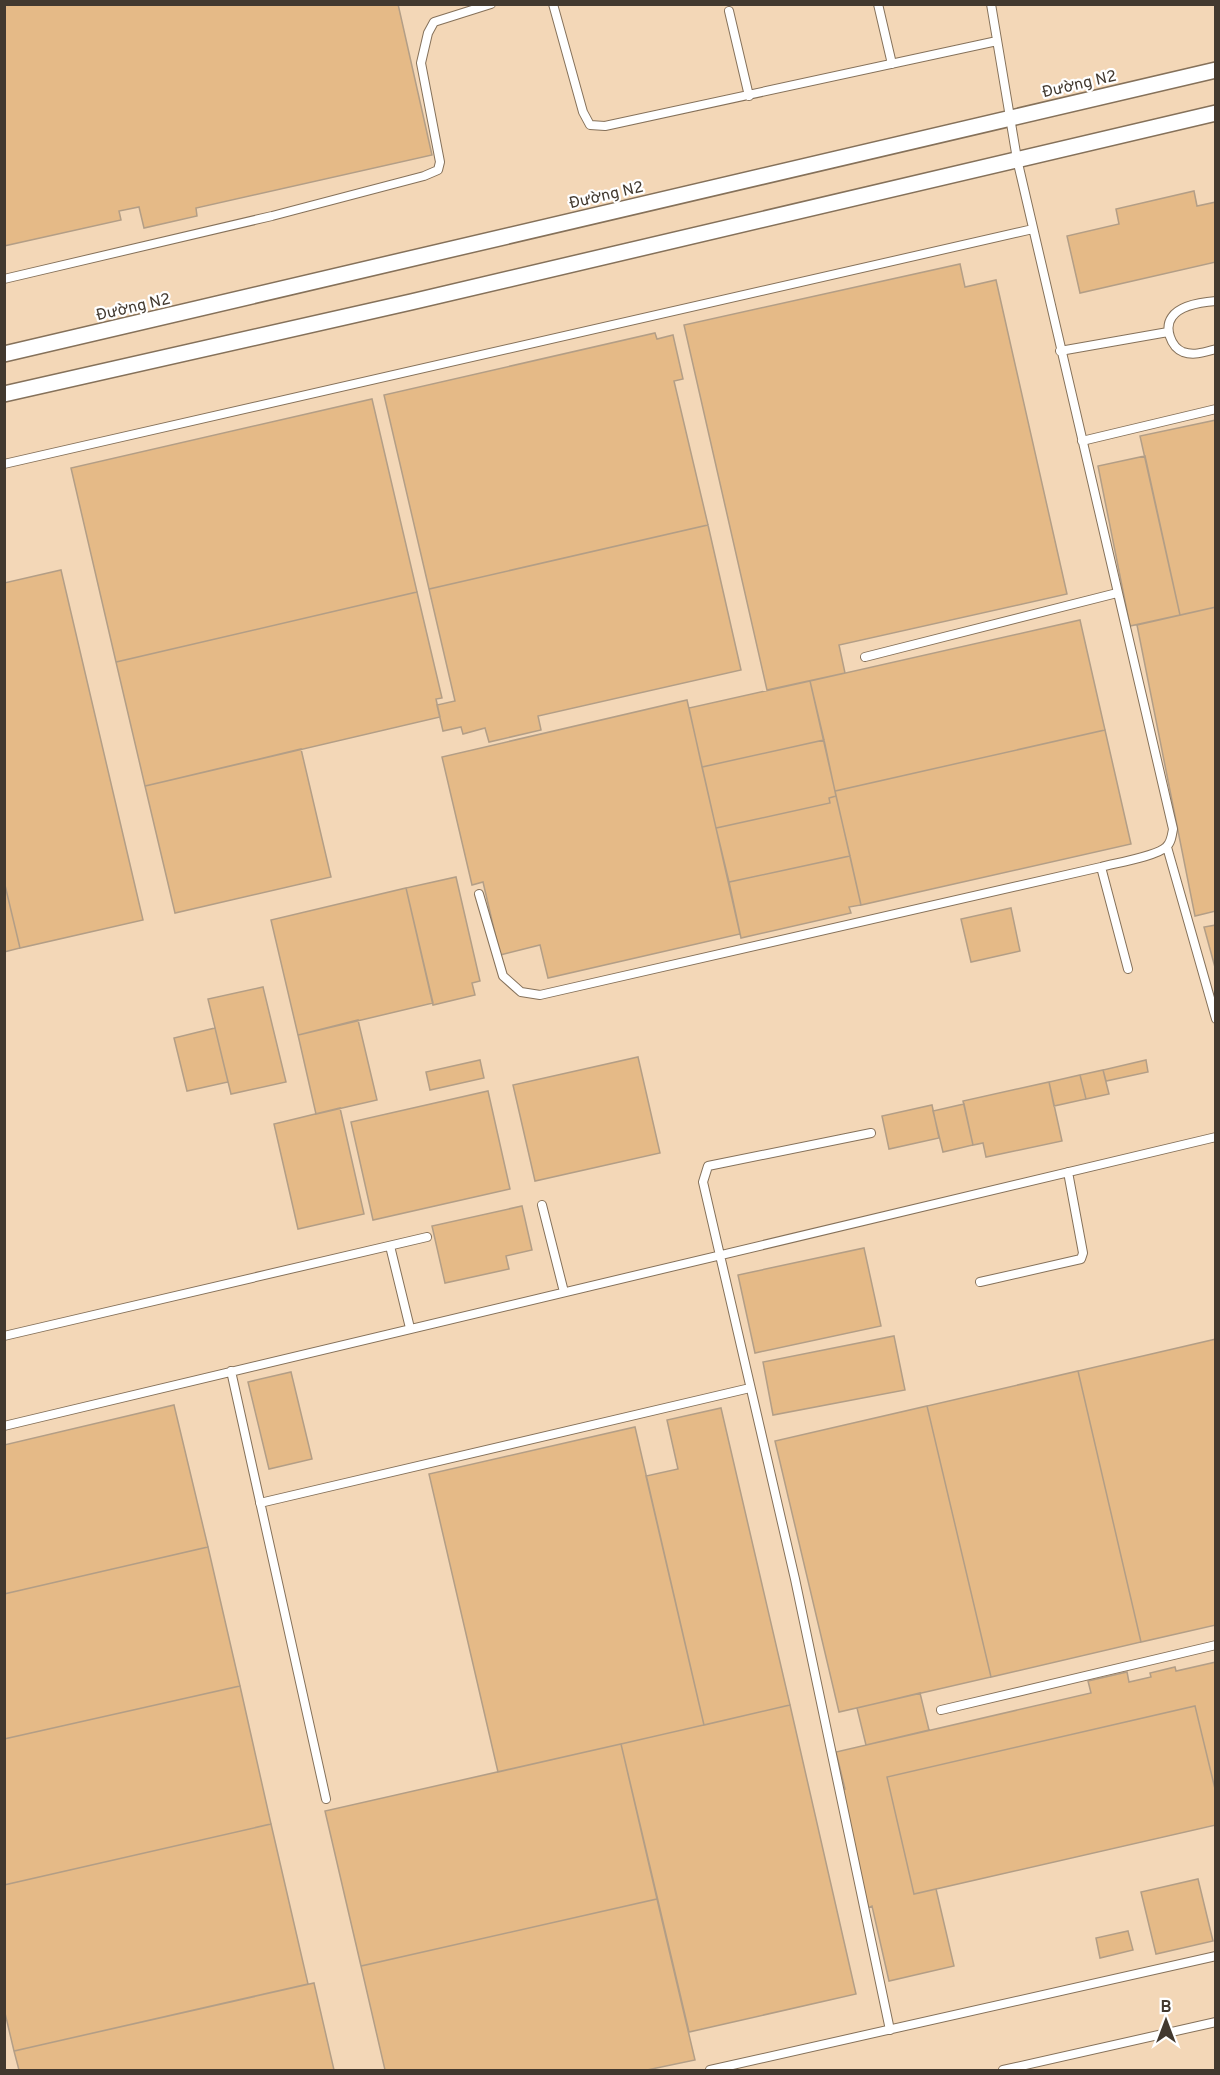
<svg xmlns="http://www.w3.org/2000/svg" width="1220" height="2075" font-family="Overpass,sans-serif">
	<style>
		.built { fill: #f3d7b7 }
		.building { fill: #e5ba87; stroke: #b39e86; stroke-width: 1.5 }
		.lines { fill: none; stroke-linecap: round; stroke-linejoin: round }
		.service-casing { stroke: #85715a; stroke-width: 10 }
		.minor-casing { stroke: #85715a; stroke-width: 18 }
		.service { stroke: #fff; stroke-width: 8 }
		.minor { stroke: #fff; stroke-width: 15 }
		.labels { text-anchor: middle; stroke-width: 4.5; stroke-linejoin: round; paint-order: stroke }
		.street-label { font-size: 16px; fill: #42392f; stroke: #fff }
	</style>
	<rect width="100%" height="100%" fill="#fae3ca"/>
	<path class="built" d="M5,5H1215V2070H5Z"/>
	<path class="building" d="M4,4H398L432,155L196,208L197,216L144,228L139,207L119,211L121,220L4,246Z
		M1194,191L1197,206L1216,202V262L1080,293L1067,236L1119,224L1116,209Z
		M960,264L965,287L996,280L1067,594L839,645L845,673L767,690L684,325Z
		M655,333L657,339L673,335L683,379L674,381L708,525L429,589L384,395Z
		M372,399L417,592L116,662L71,468Z
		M1216,420V607L1180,615L1140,436Z
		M1145,456L1180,615L1130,626L1098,466Z
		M708,525L741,670L538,716L541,730L489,742L485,728L463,734L461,727L443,731L437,705L455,701L429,589Z
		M61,570L143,920L20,948L4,881V583Z
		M417,592L442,698L436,699L440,717L145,786L116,662Z
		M1216,607V911L1195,916L1137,625Z
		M1080,620L1105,730L835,791L810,681Z
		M810,681L824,740L702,767L689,708Z
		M687,700L740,934L548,978L540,945L500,955L483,882L472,885L442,757Z
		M1105,730L1131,844L861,905L835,791Z
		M824,740L836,796L829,798L830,803L716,828L702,767Z
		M301,749L331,877L175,913L145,786Z
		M836,796L850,856L729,882L716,828L830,803L829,798Z
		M850,856L861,905L849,907L851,913L741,938L729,882Z
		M456,877L480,981L472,983L475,995L433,1005L406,888Z
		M4,881L20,948L4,952Z
		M406,888L433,1003L298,1035L271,920Z
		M1011,908L1020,951L971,962L961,919Z
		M1216,925V971L1204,927Z
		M263,987L286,1082L231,1094L208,999Z
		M358,1020L377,1100L316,1114L298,1035Z
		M215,1028L228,1082L187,1091L174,1038Z
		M638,1057L660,1153L535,1181L513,1085Z
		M480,1060L484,1078L430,1090L426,1072Z
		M1146,1060L1148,1072L1106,1081L1103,1070Z
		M1103,1070L1109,1094L1086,1099L1080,1075Z
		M1080,1075L1086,1099L1054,1106L1049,1082Z
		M1049,1082L1062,1141L986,1157L983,1143L973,1145L963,1101Z
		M488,1091L510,1189L373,1220L351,1122Z
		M964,1104L973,1145L943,1152L933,1111Z
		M932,1105L939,1138L889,1149L882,1116Z
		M340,1108L364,1214L298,1229L274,1124Z
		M522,1206L532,1250L506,1256L509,1269L445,1283L432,1226Z
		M864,1248L881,1326L755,1353L738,1275Z
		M894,1336L905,1390L773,1415L763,1362Z
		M1216,1339V1625L1141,1642L1078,1371Z
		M1078,1371L1141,1642L991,1677L927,1406Z
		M291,1372L312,1459L269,1469L248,1382Z
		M174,1405L208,1547L4,1594V1445Z
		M927,1406L991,1677L839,1712L775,1441Z
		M721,1408L790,1705L704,1725L646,1476L678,1469L667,1420Z
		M635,1427L704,1725L498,1772L429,1474Z
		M208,1547L240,1686L4,1739V1594Z
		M1216,1662V1793L1195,1706L887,1777L914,1894L936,1889L954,1966L889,1981L872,1906L866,1909L841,1791L845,1789L836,1752L1091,1693L1088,1681L1127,1672L1129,1682L1151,1677L1150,1673L1175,1667L1176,1671Z
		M240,1686L271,1824L4,1885V1739Z
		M920,1693L929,1730L866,1745L857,1708Z
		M790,1705L856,1994L689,2032L621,1744Z
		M1195,1706L1216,1793V1825L914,1894L887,1777Z
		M621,1744L657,1899L361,1966L325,1811Z
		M271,1824L308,1984L14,2051L4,2009V1885Z
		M1198,1879L1213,1941L1156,1954L1141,1892Z
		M657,1899L695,2060L647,2070H385L361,1966Z
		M1128,1931L1133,1950L1100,1958L1096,1938Z
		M314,1983L334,2070H19L14,2051Z"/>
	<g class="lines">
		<g class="service-casing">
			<path id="service" d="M553,4L583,112L590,125L605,126L997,41
				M878,4L892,64
				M729,11L749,96
				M4,279L272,216L424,176L438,170L440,162L421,63L428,33L434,22L491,4
				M1216,301C1203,302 1180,305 1172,317C1164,328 1171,347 1183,352C1194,356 1205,352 1216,349
				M1060,351L1168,332
				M1082,441L1216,409
				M4,464L1033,229
				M865,657L1117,593
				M1167,847L1216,1019
				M1101,867L1128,969
				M479,894L503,976L521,992L540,995L1101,867C1116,863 1157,856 1166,847C1171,843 1172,835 1173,829L1017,159L991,4
				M871,1133L708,1166L703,1182L795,1579L890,2030
				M542,1205L564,1292
				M390,1246L410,1328
				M980,1282L1081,1259L1083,1253L1068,1172
				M4,1336L427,1237
				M231,1371L326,1799
				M4,1426L1216,1137
				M260,1503L750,1388
				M941,1710L1216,1645
				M710,2070L1216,1956
				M1003,2070L1216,2022"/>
		</g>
		<g class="minor-casing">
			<path id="minor" d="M4,354L1216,70
				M4,394L411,302L1216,113"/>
		</g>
		<use href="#service" class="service"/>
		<use href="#minor" class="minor"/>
	</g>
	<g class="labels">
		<g class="street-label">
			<text transform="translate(1079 83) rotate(-13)" y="6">Đường N2</text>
			<text transform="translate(606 194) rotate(-13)" y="6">Đường N2</text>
			<text transform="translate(133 306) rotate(-13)" y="6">Đường N2</text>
		</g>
	</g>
	<rect width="1220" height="2075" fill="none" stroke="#42392f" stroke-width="12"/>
	<g transform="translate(1166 2021)" stroke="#ffffff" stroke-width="4.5" paint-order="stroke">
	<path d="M0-4.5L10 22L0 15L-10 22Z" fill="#42392f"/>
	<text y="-9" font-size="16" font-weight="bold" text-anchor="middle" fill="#42392f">B</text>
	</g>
</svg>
